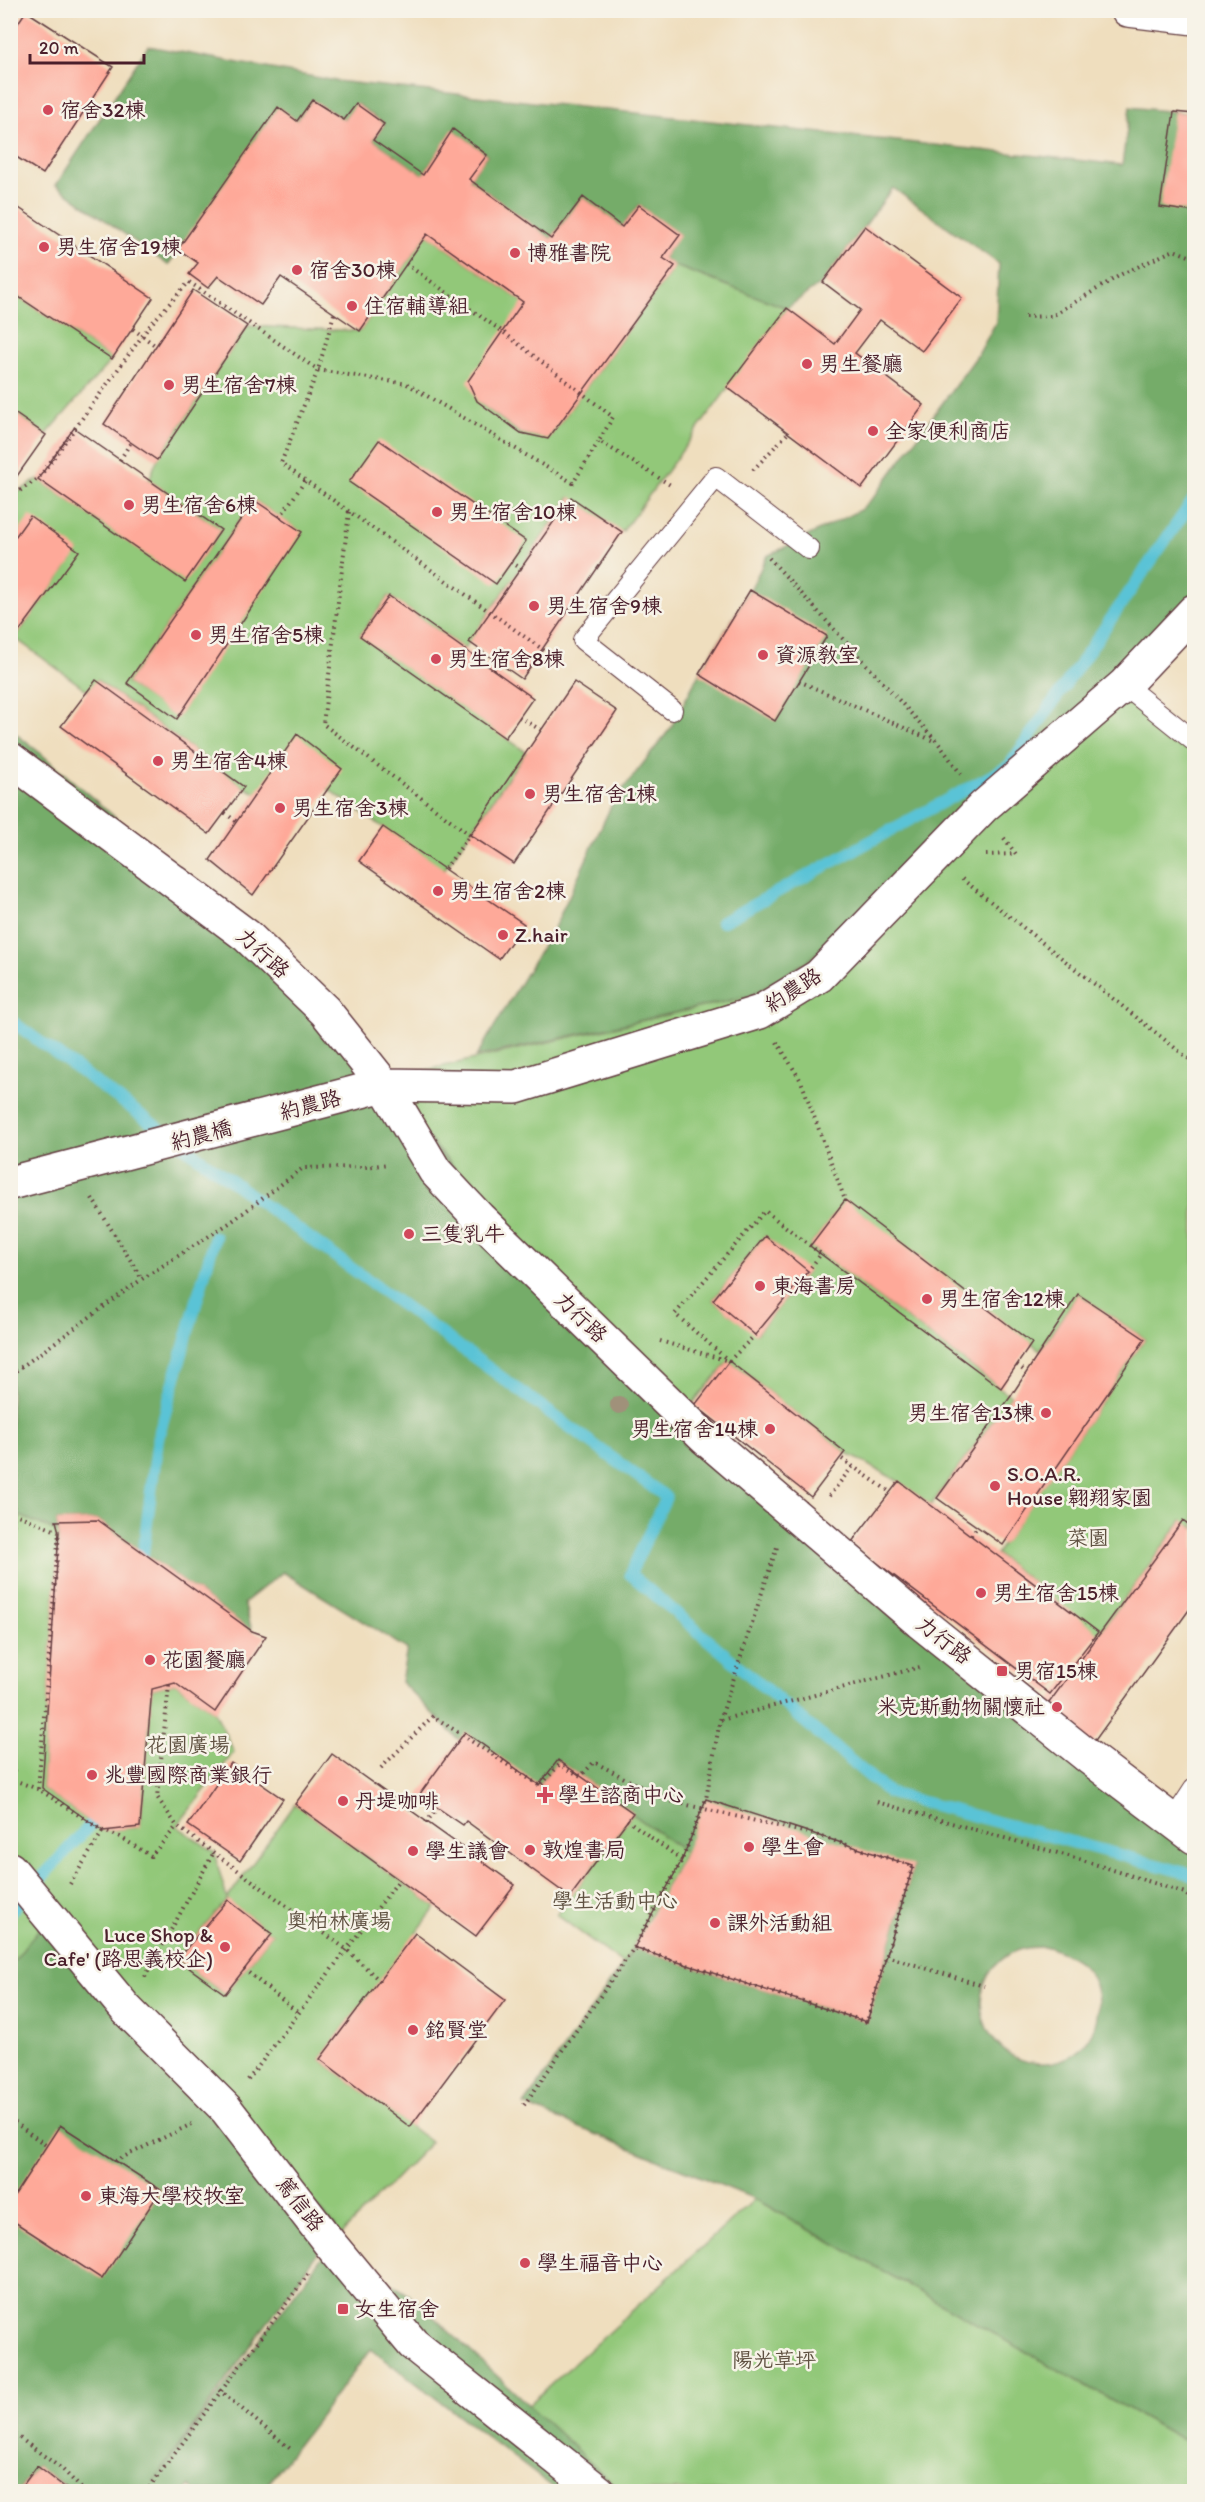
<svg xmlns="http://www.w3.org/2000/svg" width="1205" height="2502" font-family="Itim,'LXGW WenKai TC',sans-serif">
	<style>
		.green { fill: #92c879; stroke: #6e7452; stroke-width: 1.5; fill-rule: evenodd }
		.forest { fill: #75ac69; stroke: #60664a; stroke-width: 1.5; fill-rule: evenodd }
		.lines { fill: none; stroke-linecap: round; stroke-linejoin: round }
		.stream { stroke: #5ac3d6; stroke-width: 12 }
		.building { fill: #fea999 }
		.lane-casing { stroke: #633c41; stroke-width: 22 }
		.street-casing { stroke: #633c41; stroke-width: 36 }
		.primary-casing { stroke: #633c41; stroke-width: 36 }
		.path { stroke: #633c41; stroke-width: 4; stroke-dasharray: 1.5 4.5; stroke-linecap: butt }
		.lane { stroke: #fff; stroke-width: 20 }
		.street { stroke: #fff; stroke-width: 33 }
		.primary { stroke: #fff; stroke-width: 33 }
		.path-bridge { stroke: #633c41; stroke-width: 4; stroke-dasharray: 1.5 4.5; stroke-linecap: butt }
		.tree { fill: #a0917a }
		.poi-dot { fill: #d1495b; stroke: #f7f3e8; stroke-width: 2 }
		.labels { text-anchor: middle; stroke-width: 5; stroke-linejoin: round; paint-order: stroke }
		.poi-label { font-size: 21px; fill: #4a1f2b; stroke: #f7f3e8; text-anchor: start }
		.street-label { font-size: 21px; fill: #4a1f2b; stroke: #f7f3e8 }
		.park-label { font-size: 21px; fill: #605242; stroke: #f7f3e8 }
	</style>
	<rect width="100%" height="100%" fill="#f7f3e8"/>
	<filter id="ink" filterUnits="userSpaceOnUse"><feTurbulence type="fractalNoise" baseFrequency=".0167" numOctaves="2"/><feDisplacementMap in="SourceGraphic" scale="12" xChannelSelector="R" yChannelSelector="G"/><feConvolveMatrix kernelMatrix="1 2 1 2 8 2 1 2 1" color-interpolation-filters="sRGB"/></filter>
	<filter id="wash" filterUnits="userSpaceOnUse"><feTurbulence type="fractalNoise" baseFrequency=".008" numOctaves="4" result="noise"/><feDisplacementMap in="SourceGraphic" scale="24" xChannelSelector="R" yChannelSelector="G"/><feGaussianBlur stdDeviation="1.35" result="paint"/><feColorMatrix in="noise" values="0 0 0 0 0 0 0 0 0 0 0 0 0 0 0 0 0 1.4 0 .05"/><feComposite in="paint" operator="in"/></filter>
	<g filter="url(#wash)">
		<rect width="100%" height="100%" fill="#efdebe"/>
		<path class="green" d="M427,234L523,302L477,401L520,433L548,439L675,266L787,308L622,532L570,497L464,649L389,596L360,635L526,752L444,870L328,789L256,793L244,787L97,680L88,691L15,638L78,551L11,544V497L38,479L185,581L221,530L149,480L157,460L247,326L360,331ZM254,500L301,532L177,718L127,683Z
			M10,291L112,359L46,435L11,410Z
			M1124,685L1194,741V1529L1182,1520L1099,1634L996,1554L1145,1339L1078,1294L1040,1350L845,1201L810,1246L1011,1396L931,1505L898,1481L845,1452L729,1361L681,1417L495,1215L379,1081L750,996L809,960ZM765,1236L807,1272L756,1334L713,1300Z
			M13,1513L59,1532L42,1788L103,1831L140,1827L152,1689L175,1683L215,1712L234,1752L177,1826L214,1852L227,1899L295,1804L436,1907L320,2059L431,2142L331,2245L49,1916L11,1966L10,1801L14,1780ZM227,1900L272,1934L225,1994L177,1959Z
			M633,1813L685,1852L623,1964L557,1915Z
			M755,2199L1194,2446V2491H616L524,2409Z"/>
		<path class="forest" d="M148,46L336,81L1122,165L1130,107L1194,114V606L983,807L809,960L750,996L476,1057L556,924L613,802L670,729L699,674L750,590L767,556L860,510L874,497L979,353L996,322L999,264L893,188L823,282L787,308L675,266L663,258L679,235L639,205L622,227L583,197L551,239L469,179L487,155L453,130L423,175L373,140L384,124L357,104L344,120L312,100L297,121L278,108L168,265L56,185Z
			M11,730L39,752L245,929L495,1215L681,1417L1194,1841V2446L755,2199L524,2105L634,1948L867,2022L913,1867L685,1852L558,1760L539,1785L459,1740L401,1682L407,1649L283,1572L244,1603L252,1631L98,1520L56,1521L59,1532L13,1513L14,1780L11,1801ZM1048,1947C1059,1951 1071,1955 1080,1963C1105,1985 1103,2027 1080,2049C1069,2059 1053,2064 1038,2063C982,2060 959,1986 1008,1955C1020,1947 1034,1947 1048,1947Z
			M49,1916L336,2227L153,2482L331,2245L411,2296L621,2491H558L371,2349L262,2491H197L190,2486L185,2492L71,2491L37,2466L18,2491H11L10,1966Z"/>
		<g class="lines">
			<path class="stream" d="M722,922L1009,766L1194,499
				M10,1020L666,1497L630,1574L889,1793L1194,1875
				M141,1569L158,1438L215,1237
				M10,1912L102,1812"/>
		</g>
		<g id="blocks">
			<path class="building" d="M26,11L113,67L43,174L10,153V35Z
				M312,100L344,120L356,104L384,124L373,140L423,175L453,129L487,155L469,179L551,239L583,197L622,227L639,205L680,235L663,258L675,266L548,439L521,433L477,401L468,381L523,302L427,234L360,331L281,277L261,305L218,276L208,288L189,274L198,263L178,249L278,107L297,121Z
				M1174,112L1194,114V212L1160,207Z
				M10,202L153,298L112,359L10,291Z
				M865,226L962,298L922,351L880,320L855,353L924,405L862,488L727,387L787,308L835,344L860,310L823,282Z
				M193,290L247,326L157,460L104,424Z
				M10,410L46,435L10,486Z
				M74,428L221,530L185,582L38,479Z
				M379,440L526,541L496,584L349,482Z
				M571,497L622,532L522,679L469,642Z
				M254,500L302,532L177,719L127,683Z
				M30,516L79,551L10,644V544Z
				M750,590L827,636L775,721L699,674Z
				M389,596L533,698L505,738L360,636Z
				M96,680L244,787L209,834L61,726Z
				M574,682L617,711L514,864L470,835Z
				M297,734L342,769L253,895L210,860Z
				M383,827L524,924L499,959L359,861Z
				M845,1200L1032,1343L1001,1388L810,1246Z
				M765,1236L808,1271L755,1335L713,1300Z
				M1078,1294L1145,1339L1003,1545L937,1498L1011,1396Z
				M729,1361L845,1452L811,1497L695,1405Z
				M899,1481L1098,1632L1050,1694L851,1543Z
				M98,1520L252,1631L266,1636L215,1712L175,1683L152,1689L140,1827L103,1831L42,1788L59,1532L56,1521Z
				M1183,1520L1194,1529V1603L1091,1746L1043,1711Z
				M465,1732L539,1785L558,1760L633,1813L570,1897L466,1821L463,1825L419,1795Z
				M332,1754L515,1885L476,1936L295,1804Z
				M231,1763L283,1799L240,1861L188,1825Z
				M706,1799L913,1866L867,2022L634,1948L682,1860Z
				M228,1900L272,1934L225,1994L177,1959Z
				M415,1933L505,2000L410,2127L320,2059Z
				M60,2125L161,2190L102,2279L10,2219V2202Z
				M37,2466L71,2492H18Z"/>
		</g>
	</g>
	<g filter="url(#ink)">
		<use href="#blocks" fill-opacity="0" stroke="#633c41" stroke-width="1.5"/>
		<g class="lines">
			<g class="lane-casing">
				<path id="lane" d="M1124,685L1194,741
					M672,710L583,640L716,477L809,549
					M1173,1821L1194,1789"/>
			</g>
			<g class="street-casing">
				<path id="street" d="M10,759L247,936L325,1011L384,1085L435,1171L479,1218L705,1438L920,1622L1091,1759L1194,1837
					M10,1183L384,1085L516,1087L760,1012L819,976L983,807L1124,685L1194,611
					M10,1869L126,2009L226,2109L331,2245L413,2344L599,2492"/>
			</g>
			<g class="primary-casing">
				<path id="primary" d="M1128,10L1194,18"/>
			</g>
			<path class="path" d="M406,264L503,332L613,417L599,441
				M334,314L318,370L281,463L549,654L560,659
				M1025,317L1052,316L1122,274L1174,250L1194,258
				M120,460L131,442
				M753,470L788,433
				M10,497L38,479L151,324L189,282L318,370L407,384L573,483L599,441L672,486
				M349,512L323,724L470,835L444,870
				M280,517L305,481
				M769,558L939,744L963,777
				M511,562L522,569
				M494,670L500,664
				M799,681L936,742
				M519,717L541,730
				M225,813L237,822
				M1004,838L1016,854
				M986,855L1016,854
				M962,879L1194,1063
				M777,1042L801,1081L845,1200
				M92,1198L142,1279
				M660,1341L725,1360
				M729,1361L675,1314L765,1211L821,1254L808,1271
				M729,1361L755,1335
				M1017,1365L1026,1372
				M842,1459L890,1492
				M829,1496L853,1466
				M13,1513L59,1532L38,1789
				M971,1535L977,1527
				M1077,1658L1080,1661
				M169,1685L157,1797L177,1826L346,1949L380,1981
				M721,1720L920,1667
				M381,1768L433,1716L540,1786L559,1765L581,1776L594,1762L666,1800L816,1835L913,1866L867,2022L634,1948
				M14,1780L40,1790L103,1831L120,1837L151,1856L177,1826
				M10,1801L14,1780L13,1373L142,1279L231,1222L303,1168L365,1167L388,1164
				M877,1802L1079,1859L1185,1893L1194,1903
				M627,1820L682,1860
				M426,1823L437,1808
				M70,1884L103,1831
				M886,1956L984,1986
				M244,1969L297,2012
				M145,1977L214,1852
				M248,2080L399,1880
				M524,2105L634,1948L682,1860L706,1799L720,1720L777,1547
				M10,2119L47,2146
				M115,2161L192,2124
				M219,2390L293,2451
				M10,2431L62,2469L85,2492
				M146,2492L309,2273"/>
			<use href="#lane" class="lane"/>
			<use href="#street" class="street"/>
			<use href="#primary" class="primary"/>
			<path class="path-bridge" d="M133,329L156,346"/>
		</g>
		<circle class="tree" cx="619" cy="1405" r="9"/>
	</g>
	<g class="poi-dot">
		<circle cx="48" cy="110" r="6"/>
		<circle cx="44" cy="247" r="6"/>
		<circle cx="515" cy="253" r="6"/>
		<circle cx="297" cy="270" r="6"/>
		<circle cx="352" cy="306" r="6"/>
		<circle cx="807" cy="364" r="6"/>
		<circle cx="169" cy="385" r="6"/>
		<circle cx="873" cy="431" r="6"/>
		<circle cx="129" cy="505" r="6"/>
		<circle cx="437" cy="512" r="6"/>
		<circle cx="534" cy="606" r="6"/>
		<circle cx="196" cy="635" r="6"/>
		<circle cx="763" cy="655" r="6"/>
		<circle cx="436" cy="659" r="6"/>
		<circle cx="158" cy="761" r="6"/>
		<circle cx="530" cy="794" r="6"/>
		<circle cx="280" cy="808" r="6"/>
		<circle cx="438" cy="891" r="6"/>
		<circle cx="503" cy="935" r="6"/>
		<circle cx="409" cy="1234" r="6"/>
		<circle cx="760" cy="1286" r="6"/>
		<circle cx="927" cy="1299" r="6"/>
		<circle cx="1046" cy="1413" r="6"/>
		<circle cx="770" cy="1429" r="6"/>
		<circle cx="995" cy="1486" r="6"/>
		<circle cx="981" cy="1593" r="6"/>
		<circle cx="150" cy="1660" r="6"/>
		<rect x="996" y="1665" width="12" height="12" rx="3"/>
		<circle cx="1057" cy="1707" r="6"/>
		<circle cx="92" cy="1775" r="6"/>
		<path d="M542 1786h6v6h6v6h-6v6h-6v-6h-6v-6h6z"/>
		<circle cx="343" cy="1801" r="6"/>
		<circle cx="749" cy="1847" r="6"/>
		<circle cx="530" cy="1850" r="6"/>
		<circle cx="413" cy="1851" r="6"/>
		<circle cx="715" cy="1923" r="6"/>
		<circle cx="225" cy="1947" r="6"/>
		<circle cx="413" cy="2030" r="6"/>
		<circle cx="86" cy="2196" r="6"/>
		<circle cx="525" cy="2263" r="6"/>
		<rect x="337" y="2303" width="12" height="12" rx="3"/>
	</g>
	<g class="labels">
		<g class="poi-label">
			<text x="60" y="117">宿舍32棟</text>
			<text x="56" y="254">男生宿舍19棟</text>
			<text x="527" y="260">博雅書院</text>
			<text x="309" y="277">宿舍30棟</text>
			<text x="364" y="313">住宿輔導組</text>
			<text x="819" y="371">男生餐廳</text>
			<text x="181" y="392">男生宿舍7棟</text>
			<text x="885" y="438">全家便利商店</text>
			<text x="141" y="512">男生宿舍6棟</text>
			<text x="449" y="519">男生宿舍10棟</text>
			<text x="546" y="613">男生宿舍9棟</text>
			<text x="208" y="642">男生宿舍5棟</text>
			<text x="775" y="662">資源教室</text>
			<text x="448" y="666">男生宿舍8棟</text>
			<text x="170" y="768">男生宿舍4棟</text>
			<text x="542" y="801">男生宿舍1棟</text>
			<text x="292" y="815">男生宿舍3棟</text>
			<text x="450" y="898">男生宿舍2棟</text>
			<text x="515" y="942">Z.hair</text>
			<text x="421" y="1241">三隻乳牛</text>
			<text x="772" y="1293">東海書房</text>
			<text x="939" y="1306">男生宿舍12棟</text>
			<text x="1034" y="1420" text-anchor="end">男生宿舍13棟</text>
			<text x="758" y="1436" text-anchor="end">男生宿舍14棟</text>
			<text x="1007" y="1481">S.O.A.R.<tspan x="1007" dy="24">House 翱翔家園</tspan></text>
			<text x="993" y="1600">男生宿舍15棟</text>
			<text x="162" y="1667">花園餐廳</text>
			<text x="1014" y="1678">男宿15棟</text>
			<text x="1045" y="1714" text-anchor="end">米克斯動物關懷社</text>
			<text x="104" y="1782">兆豐國際商業銀行</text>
			<text x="558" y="1802">學生諮商中心</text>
			<text x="355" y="1808">丹堤咖啡</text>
			<text x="761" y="1854">學生會</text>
			<text x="542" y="1857">敦煌書局</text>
			<text x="425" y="1858">學生議會</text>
			<text x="727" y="1930">課外活動組</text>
			<text x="213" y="1942" text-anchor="end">Luce Shop &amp;<tspan x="213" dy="24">Cafe' (路思義校企)</tspan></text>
			<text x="425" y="2037">銘賢堂</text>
			<text x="98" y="2203">東海大學校牧室</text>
			<text x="537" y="2270">學生福音中心</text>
			<text x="355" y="2316">女生宿舍</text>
		</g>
		<g class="street-label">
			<text transform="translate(263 953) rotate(42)" y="7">力行路</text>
			<text transform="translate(793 990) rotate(-33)" y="7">約農路</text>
			<text transform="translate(310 1105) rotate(-15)" y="7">約農路</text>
			<text transform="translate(201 1135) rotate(-15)" y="7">約農橋</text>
			<text transform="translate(581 1317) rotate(44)" y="7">力行路</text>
			<text transform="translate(944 1640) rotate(38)" y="7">力行路</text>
			<text transform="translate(300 2204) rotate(52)" y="7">篤信路</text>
		</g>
		<g class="park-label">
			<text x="1088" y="1545">菜園</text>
			<text x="188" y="1752">花園廣場</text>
			<text x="615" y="1908">學生活動中心</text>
			<text x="339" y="1928">奧柏林廣場</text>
			<text x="774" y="2367">陽光草坪</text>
		</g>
	</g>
	<rect width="1205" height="2502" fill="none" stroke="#f7f3e8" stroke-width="36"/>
	<path d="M30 54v9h114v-9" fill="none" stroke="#4a1f2b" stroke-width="3"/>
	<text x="39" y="54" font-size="18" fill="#4a1f2b" stroke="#f7f3e8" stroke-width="4.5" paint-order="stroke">20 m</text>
</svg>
